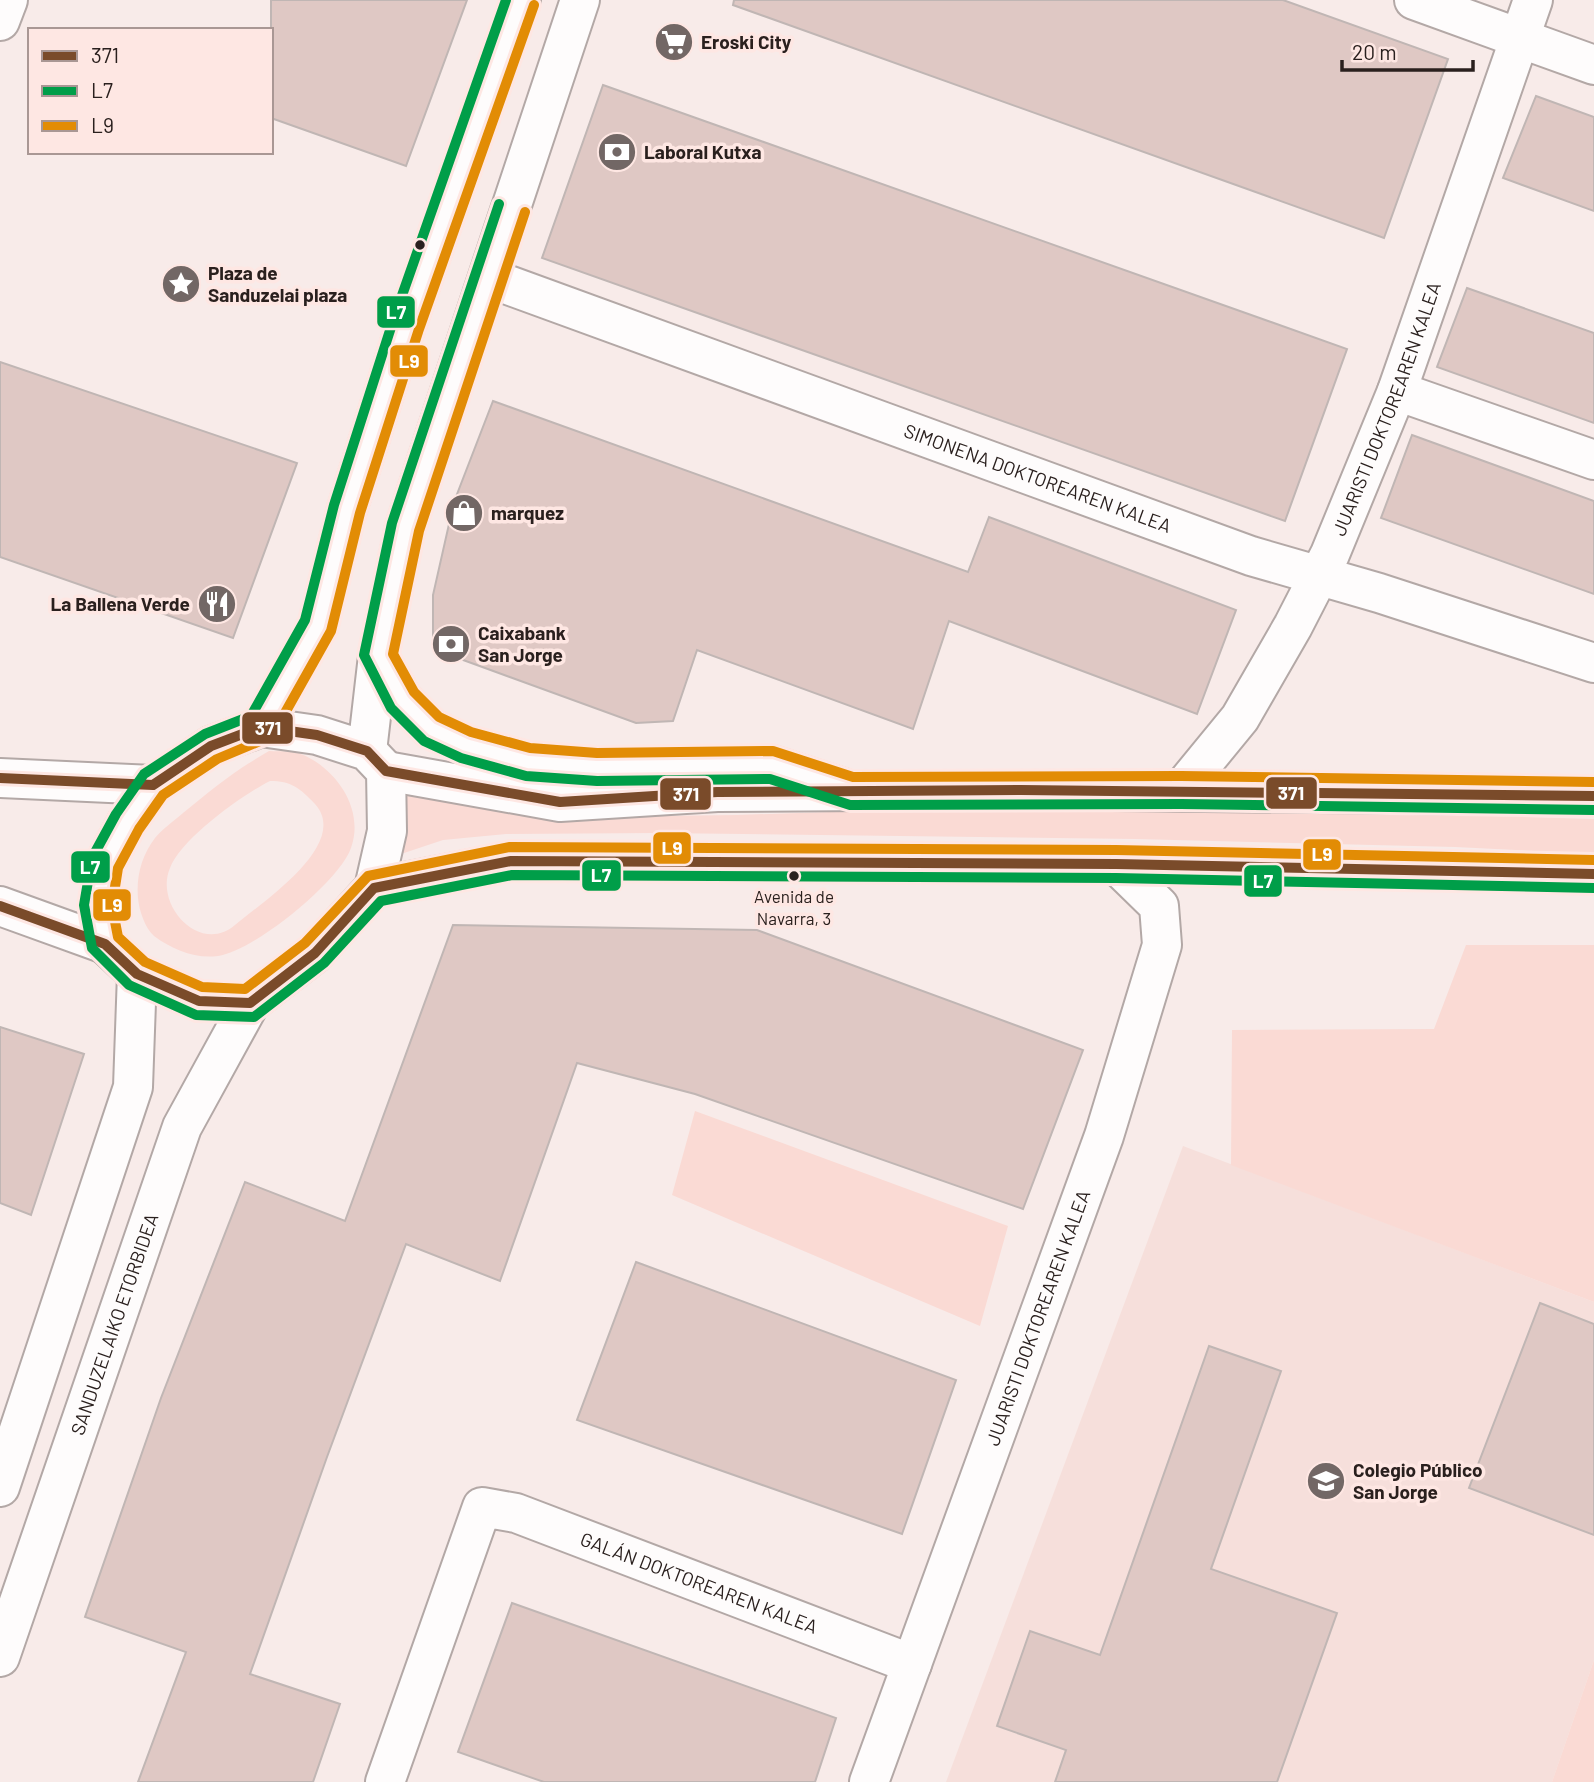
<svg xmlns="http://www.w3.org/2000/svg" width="1594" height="1782" font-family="Barlow,sans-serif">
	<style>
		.built { fill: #f6dfdb }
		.green { fill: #fadad4; fill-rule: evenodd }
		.building { fill: #dfc8c4; stroke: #c0b6b4; stroke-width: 2 }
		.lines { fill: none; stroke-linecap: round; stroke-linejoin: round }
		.street-casing { stroke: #b3a8a6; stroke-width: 42 }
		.secondary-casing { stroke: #b3a8a6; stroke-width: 42 }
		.street { stroke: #fefcfc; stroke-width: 38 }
		.secondary { stroke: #fefcfc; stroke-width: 38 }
		.bus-1-casing { stroke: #fee7e3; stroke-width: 16 }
		.bus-2-casing { stroke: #fee7e3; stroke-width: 16 }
		.bus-3-casing { stroke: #fee7e3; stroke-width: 16 }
		.bus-1 { stroke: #7a4b2a; stroke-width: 10 }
		.bus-2 { stroke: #009e49; stroke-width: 10 }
		.bus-3 { stroke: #e28c05; stroke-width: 10 }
		.bus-dot { fill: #2a201e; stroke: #fee7e3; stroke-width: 2.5 }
		.labels { text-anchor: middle; stroke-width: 7; stroke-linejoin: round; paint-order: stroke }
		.bus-label { font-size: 17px; fill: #2a201e; stroke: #fee7e3 }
		.poi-label { font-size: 19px; font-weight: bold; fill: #2a201e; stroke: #fee7e3; text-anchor: start }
		.street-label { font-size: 19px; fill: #2a201e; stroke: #fee7e3 }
		.line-badge { stroke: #fee7e3; stroke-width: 2.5 }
		.badge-label { font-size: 19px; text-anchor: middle; font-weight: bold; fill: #fff }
	</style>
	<rect width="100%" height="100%" fill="#f8ebe9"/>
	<path class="built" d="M1183,1146L1594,1302V1660L1552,1782H946Z"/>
	<path class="green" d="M269,751C279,752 292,750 301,754C336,768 365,809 351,848C339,882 254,951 218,956C195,959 173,950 154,936C145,928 139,910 138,898C136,876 142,855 155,838C162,829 174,821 183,813C211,790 237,769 269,751ZM270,781C291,781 300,788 315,804C351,844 262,902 235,925C200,955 154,905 170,868C181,839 242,795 270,781Z
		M400,781L495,811L582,817L737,815L1071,804L1594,819V854L1455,847L1135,839L658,833L506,834L443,840L395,856Z
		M1466,945H1594V1302L1231,1165L1232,1030L1434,1029Z
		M695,1111L1008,1226L980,1326L672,1195Z
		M1594,1660V1782H1552Z"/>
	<path class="building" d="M271,0H467L406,166L271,118Z
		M734,0H1283L1448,59L1384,238L733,5Z
		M603,85L1347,349L1285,521L542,258Z
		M1536,96L1594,117V211L1503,178Z
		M1467,288L1594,333V423L1437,367Z
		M0,362L297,463L233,638L0,557Z
		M493,401L968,572L989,517L1236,610L1197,714L949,621L913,729L697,650L673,721L636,723L433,649V595L454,502Z
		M1412,435L1594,501V594L1381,518Z
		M453,925L757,930L1083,1050L1023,1209L695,1094L577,1063L500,1281L406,1244L327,1457L250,1674L340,1704L313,1782H138L186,1652L85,1617L161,1398L245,1182L345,1221Z
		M0,1027L84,1054L31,1215L0,1203Z
		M636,1262L956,1380L902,1534L577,1420Z
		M1540,1303L1594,1324V1535L1469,1488Z
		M1209,1346L1281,1371L1211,1569L1337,1613L1277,1782H1055L1066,1750L997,1726L1030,1631L1100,1655Z
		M512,1603L836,1718L815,1782H544L458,1752Z"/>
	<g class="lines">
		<g class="street-casing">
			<g id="street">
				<path d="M1414,0L1594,65"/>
				<path d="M0,21L8,0"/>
				<path id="s1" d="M489,278L1251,556L1379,593L1594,663"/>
				<path d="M1397,391L1594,460"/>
				<path d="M378,656L403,700L431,729L466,745L528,762L597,767L772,765L843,788"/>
				<path id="s2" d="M1181,790L1240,718L1293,626L1330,554L1397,391L1533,0"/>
				<path id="s3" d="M385,1782L482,1507L516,1513L912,1664"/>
				<path id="s4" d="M869,1782L1104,1136L1162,945L1159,906L1116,864"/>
			</g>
		</g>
		<g class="secondary-casing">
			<g id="secondary">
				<path d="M261,727L317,735L367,751L386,771L387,831L374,888L315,953L250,1003L199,1001L137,974L105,944L98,906L105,863L127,822L153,785L211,746Z"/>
				<path d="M261,727L318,625L347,509L406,325L521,0"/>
				<path d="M367,751L378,656L405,527L580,0"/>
				<path d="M386,771L560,802L717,792L1021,790L1594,796"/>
				<path d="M0,778L153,785"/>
				<path d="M374,888L511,861L1116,864L1594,874"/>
				<path d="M0,906L105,944"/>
				<path d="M0,1487L133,1087L137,974"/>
				<path id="s5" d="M0,1657L182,1127L250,1003"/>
			</g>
		</g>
		<use href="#street" class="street"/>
		<use href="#secondary" class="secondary"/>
		<g class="bus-1-casing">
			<path id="bus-1" d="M386,771L560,802L717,792L1021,790L1594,796
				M0,778L153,785
				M153,785L211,746L261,727L317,735L367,751L386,771
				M0,906L105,944L137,974L199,1001L250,1003L315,953L374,888L511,861L1116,864L1594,874"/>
		</g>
		<g class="bus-2-casing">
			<path id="bus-2" d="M506,0L393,321L334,505L305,620L251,716L205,734L144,774L116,814L92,858L84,905L92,948L129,985L196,1015L254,1017L324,963L381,901L512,875L1116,878L1594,888
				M499,204L392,523L364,655L391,708L424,741L461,758L526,776L597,781L770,779L850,805L1181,804L1594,810"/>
		</g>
		<g class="bus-3-casing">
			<path id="bus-3" d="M534,5L419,329L360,513L331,631L272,736L217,759L163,795L139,829L118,868L112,906L118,937L145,962L202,987L245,989L305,943L368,876L510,847L1116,850L1594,860
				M525,212L419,531L393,654L414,692L439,717L471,732L530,748L597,753L773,751L853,777L1181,776L1594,782"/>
		</g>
		<use href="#bus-1" class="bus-1"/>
		<use href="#bus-2" class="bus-2"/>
		<use href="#bus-3" class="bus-3"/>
	</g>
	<defs>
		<g id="supermarket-disc" transform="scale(2.0125)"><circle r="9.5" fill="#726765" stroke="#fee7e3"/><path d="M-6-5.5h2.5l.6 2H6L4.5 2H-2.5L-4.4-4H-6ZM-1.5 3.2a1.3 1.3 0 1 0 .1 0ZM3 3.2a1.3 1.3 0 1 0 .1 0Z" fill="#fff"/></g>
		<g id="bank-disc" transform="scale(2.0125)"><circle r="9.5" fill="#726765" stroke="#fee7e3"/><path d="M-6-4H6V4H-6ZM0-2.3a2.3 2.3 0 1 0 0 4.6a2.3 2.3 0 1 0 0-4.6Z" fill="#fff"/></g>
		<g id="sight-disc" transform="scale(2.0125)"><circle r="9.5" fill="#726765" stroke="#fee7e3"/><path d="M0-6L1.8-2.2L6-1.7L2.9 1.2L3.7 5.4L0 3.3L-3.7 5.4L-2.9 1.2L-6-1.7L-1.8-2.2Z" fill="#fff"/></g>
		<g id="shop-disc" transform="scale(2.0125)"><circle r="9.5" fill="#726765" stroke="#fee7e3"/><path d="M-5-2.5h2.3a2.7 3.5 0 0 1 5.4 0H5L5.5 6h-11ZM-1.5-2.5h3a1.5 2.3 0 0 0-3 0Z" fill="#fff"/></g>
		<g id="restaurant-disc" transform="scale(2.0125)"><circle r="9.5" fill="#726765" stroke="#fee7e3"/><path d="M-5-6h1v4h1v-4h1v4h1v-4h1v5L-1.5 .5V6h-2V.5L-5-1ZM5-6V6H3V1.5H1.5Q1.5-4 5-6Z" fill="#fff"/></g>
		<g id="school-disc" transform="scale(2.0125)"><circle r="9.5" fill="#726765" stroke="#fee7e3"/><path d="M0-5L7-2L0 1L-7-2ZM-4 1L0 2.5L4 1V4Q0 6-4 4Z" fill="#fff"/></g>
	</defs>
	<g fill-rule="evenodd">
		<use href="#supermarket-disc" x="674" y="42"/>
		<use href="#bank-disc" x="617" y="152"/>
		<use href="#sight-disc" x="181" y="284"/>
		<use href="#shop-disc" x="464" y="513"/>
		<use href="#restaurant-disc" x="217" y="604"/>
		<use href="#bank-disc" x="451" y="644"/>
		<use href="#school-disc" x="1326" y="1481"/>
	</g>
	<g class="bus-dot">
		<circle cx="420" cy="245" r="6"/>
		<circle cx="794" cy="876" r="6"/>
	</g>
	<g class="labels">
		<g class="bus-label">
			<text x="794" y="903">Avenida de<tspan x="794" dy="22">Navarra, 3</tspan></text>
		</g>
		<g class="poi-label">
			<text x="701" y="49">Eroski City</text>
			<text x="644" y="159">Laboral Kutxa</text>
			<text x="208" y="280">Plaza de<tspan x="208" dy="22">Sanduzelai plaza</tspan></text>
			<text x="491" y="520">marquez</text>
			<text x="190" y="611" text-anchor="end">La Ballena Verde</text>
			<text x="478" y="640">Caixabank<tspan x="478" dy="22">San Jorge</tspan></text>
			<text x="1353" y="1477">Colegio Público<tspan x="1353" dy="22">San Jorge</tspan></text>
		</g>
		<g class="street-label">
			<text dy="7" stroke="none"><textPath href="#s2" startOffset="436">JUARISTI DOKTOREAREN KALEA</textPath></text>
			<text dy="7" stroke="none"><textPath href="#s1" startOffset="584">SIMONENA DOKTOREAREN KALEA</textPath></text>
			<text dy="7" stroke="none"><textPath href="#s4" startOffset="494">JUARISTI DOKTOREAREN KALEA</textPath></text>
			<text dy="7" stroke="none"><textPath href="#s5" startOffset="352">SANDUZELAIKO ETORBIDEA</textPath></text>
			<text dy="7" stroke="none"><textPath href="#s3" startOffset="522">GALÁN DOKTOREAREN KALEA</textPath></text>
		</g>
	</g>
	<g class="line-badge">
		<rect x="376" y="295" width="40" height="34" rx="7" fill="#009e49"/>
		<rect x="389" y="344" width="40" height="34" rx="7" fill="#e28c05"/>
		<rect x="241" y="711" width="53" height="34" rx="7" fill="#7a4b2a"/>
		<rect x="1265" y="776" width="53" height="34" rx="7" fill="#7a4b2a"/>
		<rect x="659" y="777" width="53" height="34" rx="7" fill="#7a4b2a"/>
		<rect x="652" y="831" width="40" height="34" rx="7" fill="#e28c05"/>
		<rect x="1302" y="838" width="40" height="33" rx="7" fill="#e28c05"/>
		<rect x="70" y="850" width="41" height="34" rx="7" fill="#009e49"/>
		<rect x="581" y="859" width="41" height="33" rx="7" fill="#009e49"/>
		<rect x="1243" y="864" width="40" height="34" rx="7" fill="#009e49"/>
		<rect x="92" y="888" width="40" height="34" rx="7" fill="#e28c05"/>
	</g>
	<g class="badge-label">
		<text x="396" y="319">L7</text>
		<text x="409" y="368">L9</text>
		<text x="268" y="735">371</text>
		<text x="1291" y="800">371</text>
		<text x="686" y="801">371</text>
		<text x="672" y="855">L9</text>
		<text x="1322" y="861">L9</text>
		<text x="90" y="874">L7</text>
		<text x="601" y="882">L7</text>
		<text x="1263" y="888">L7</text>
		<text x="112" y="912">L9</text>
	</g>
	<rect x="28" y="28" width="245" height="126" fill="#fee7e3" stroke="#a99794" stroke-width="2"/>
	<rect x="42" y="51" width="35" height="10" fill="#7a4b2a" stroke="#a99794" stroke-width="2"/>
	<text x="91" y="63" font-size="21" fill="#2a201e">371</text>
	<rect x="42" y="86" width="35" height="10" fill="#009e49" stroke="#a99794" stroke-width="2"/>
	<text x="91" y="98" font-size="21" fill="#2a201e">L7</text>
	<rect x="42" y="121" width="35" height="10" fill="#e28c05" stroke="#a99794" stroke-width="2"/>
	<text x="91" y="133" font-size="21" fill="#2a201e">L9</text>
	<path d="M1342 60v10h131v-10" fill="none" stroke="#2a201e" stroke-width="3.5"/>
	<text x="1352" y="60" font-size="21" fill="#2a201e" stroke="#fee7e3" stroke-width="5" paint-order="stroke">20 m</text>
</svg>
